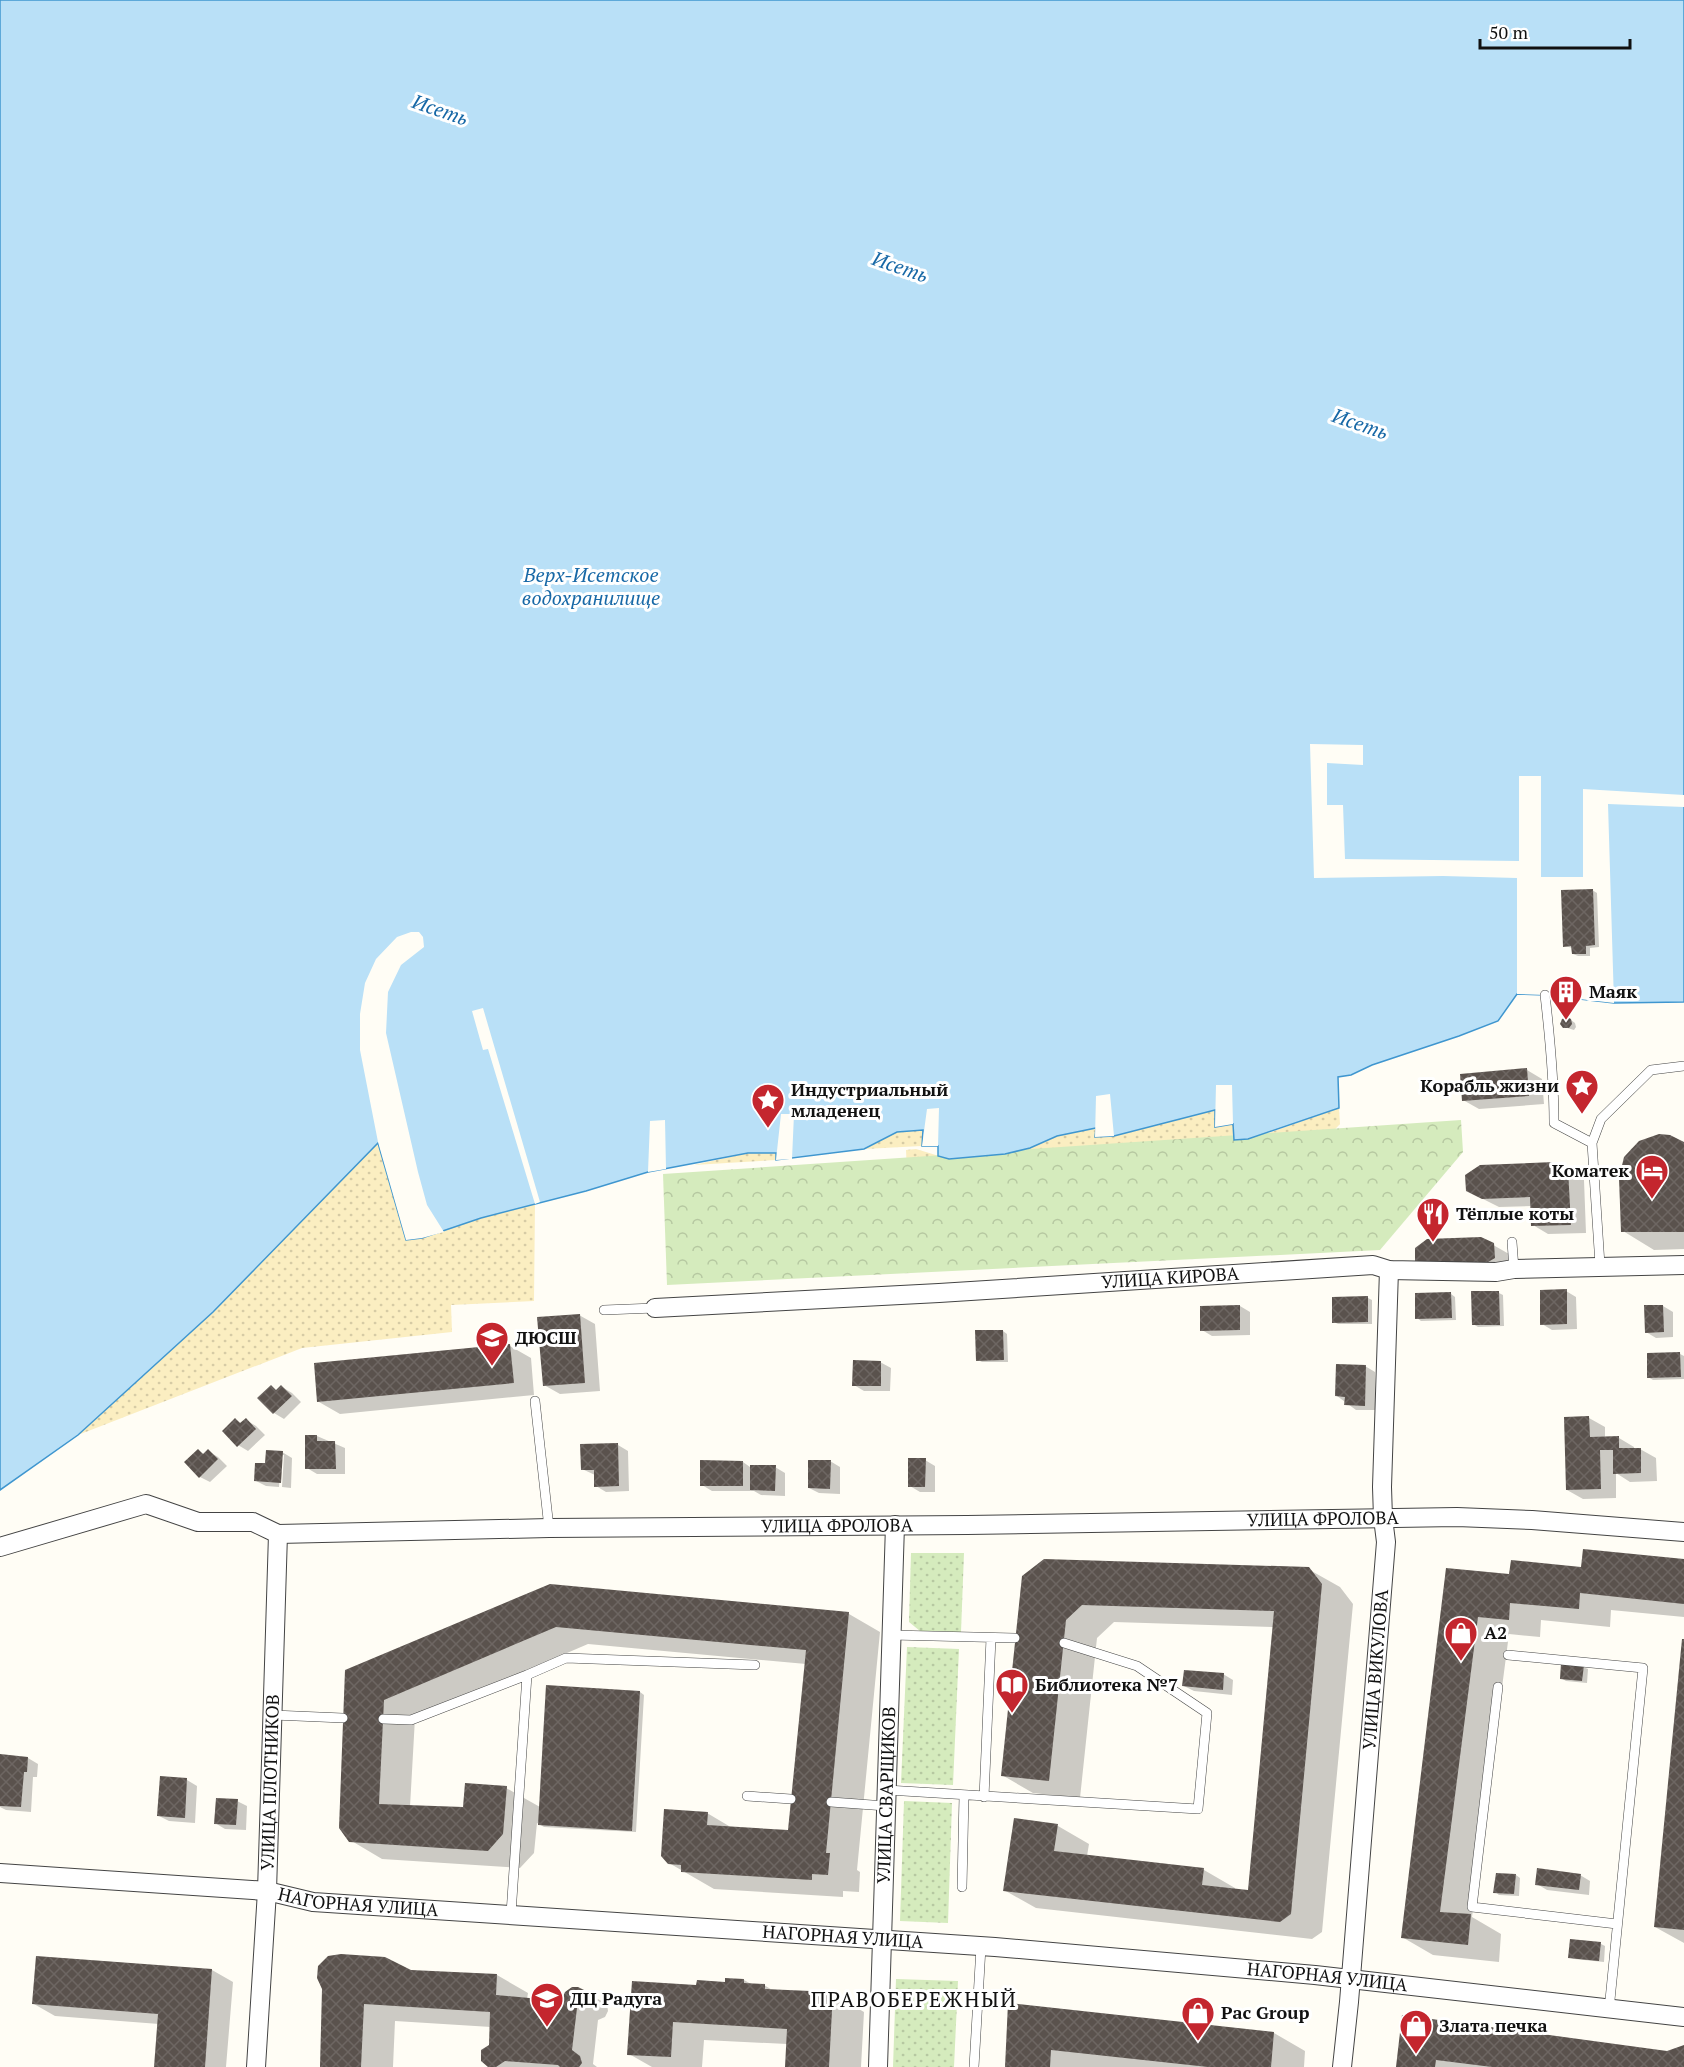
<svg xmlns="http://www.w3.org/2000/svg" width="1684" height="2067" font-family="'PT Serif',serif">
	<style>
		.grass { fill: url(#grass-dots) }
		.sand { fill: url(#sand-dots) }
		.park { fill: url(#park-crowns) }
		.water { fill: #b9e0f7; stroke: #3f96cf; stroke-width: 1.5 }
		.pier { fill: #fffdf5 }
		.shadow { fill: #0003 }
		.building { fill: url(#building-cross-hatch) }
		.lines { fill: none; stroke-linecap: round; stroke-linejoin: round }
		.service-casing { stroke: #444; stroke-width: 10 }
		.minor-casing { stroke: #444; stroke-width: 20 }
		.service { stroke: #fff; stroke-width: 9 }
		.minor { stroke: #fff; stroke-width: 18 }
		.labels { text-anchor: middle; stroke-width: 6; stroke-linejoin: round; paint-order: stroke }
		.poi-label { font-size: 18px; font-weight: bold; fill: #111; stroke: #fff; text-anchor: start }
		.street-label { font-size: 18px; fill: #111; stroke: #fff }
		.water-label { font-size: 20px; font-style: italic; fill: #1768a6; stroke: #fff }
		.quarter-label { font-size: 21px; letter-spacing: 1.5px; fill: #111; stroke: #fff }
	</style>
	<defs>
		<pattern id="grass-dots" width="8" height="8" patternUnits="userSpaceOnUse" patternTransform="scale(1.5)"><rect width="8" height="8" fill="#d5ebbd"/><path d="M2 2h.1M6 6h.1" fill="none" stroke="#b6c8a1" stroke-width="1.8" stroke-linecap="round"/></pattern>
		<pattern id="sand-dots" width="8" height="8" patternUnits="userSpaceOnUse" patternTransform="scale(1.5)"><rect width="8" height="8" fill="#fbeec1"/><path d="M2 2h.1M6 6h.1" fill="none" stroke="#d6cba5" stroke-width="1.8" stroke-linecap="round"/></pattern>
		<pattern id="park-crowns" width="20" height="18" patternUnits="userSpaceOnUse" patternTransform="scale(1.5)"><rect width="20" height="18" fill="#d5ebbd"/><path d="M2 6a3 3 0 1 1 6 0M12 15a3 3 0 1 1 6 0" fill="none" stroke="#b6c8a1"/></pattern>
		<pattern id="building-cross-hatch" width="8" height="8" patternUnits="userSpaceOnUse" patternTransform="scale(1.5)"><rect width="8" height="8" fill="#5a524d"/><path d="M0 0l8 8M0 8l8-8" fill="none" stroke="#6d6662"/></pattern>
	</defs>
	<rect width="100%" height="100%" fill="#fffdf5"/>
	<path class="grass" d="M911,1553H964L961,1632L920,1631L909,1622Z
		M907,1647L959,1649L953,1785L901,1783Z
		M904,1801L952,1803L948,1923L900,1921Z
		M896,1979L958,1981L954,2067H893Z"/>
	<path class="sand" d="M1339,1108L1340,1124L1321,1144L907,1172L906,1150L916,1149L949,1159L1030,1148L1057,1136L1096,1128L1114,1136L1216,1110L1233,1124L1234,1140L1263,1135Z
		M923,1130L922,1146L864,1149L897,1132Z
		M378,1142L406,1240L422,1238L481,1218L535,1204L534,1301L451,1305L452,1332L302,1348L78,1435L213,1312Z
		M748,1153H776V1160L694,1165Z"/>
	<path class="park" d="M1461,1120L1463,1152L1380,1250L667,1285L663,1174Z"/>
	<path class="water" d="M0,0H1684V1002L1614,1003L1545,995L1517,994L1498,1021L1459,1036L1372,1065L1351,1075L1338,1077L1339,1108L1248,1139L1234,1140L1233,1124L1215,1127V1110L1114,1136L1095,1137L1096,1128L1057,1136L1030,1148L1005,1154L949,1159L938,1156V1146H922L923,1130L897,1132L864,1149L776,1160V1153H748L648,1172L586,1191L481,1218L422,1238L406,1240L378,1143L213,1312L78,1435L0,1490Z"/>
	<path class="pier" d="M1310,744L1363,745V765L1327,763V805H1343L1345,859L1519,861V776H1541V877H1583V789L1684,795V807L1608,804L1614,1003L1545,995L1517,994V878L1443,876L1314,878Z
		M411,932H419L423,937L424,947L401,965L388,992L386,1033L418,1172L427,1205L444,1232L422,1238L406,1240L378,1142L360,1050V1014L365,983L376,959L397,937Z
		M483,1008L540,1202L535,1204L488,1049L483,1050L472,1011Z
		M1216,1085H1232L1233,1124L1215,1127Z
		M1110,1094L1114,1136L1095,1137L1096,1096Z
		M939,1108L938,1146H922L927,1109Z
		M781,1114H794L792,1159L776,1160Z
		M665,1120L666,1169L648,1172L650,1121Z"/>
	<path class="shadow" d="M1592,890L1597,893L1599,947L1590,948V956H1578L1573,954V948L1564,946Z
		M1571,1020L1575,1023L1576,1027L1574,1030L1564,1027Z
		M1527,1070L1542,1079L1544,1104L1479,1109L1463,1100Z
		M1649,1138L1684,1143V1249L1654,1250L1623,1231L1622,1168L1631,1149Z
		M1568,1170L1584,1180L1586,1233L1548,1234L1533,1225L1532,1206L1499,1207L1483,1199Z
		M1481,1238L1509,1254L1510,1267L1444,1276Z
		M1566,1291L1576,1297L1577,1329L1552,1330L1542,1324Z
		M1499,1293L1503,1295L1504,1326L1478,1327L1473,1324Z
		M1451,1294L1455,1297L1456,1320L1421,1321L1417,1318Z
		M1368,1298L1372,1300V1324H1338L1334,1322Z
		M1240,1306L1250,1312V1335L1212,1336L1202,1330Z
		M1663,1306L1673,1312V1337L1656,1338L1646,1332Z
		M579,1315L595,1324L600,1391L560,1394L544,1385Z
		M1003,1331L1007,1334L1008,1362H982L978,1360Z
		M510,1346L531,1358L534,1395L340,1414L319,1402Z
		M1680,1354L1684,1356V1379L1653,1380L1648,1377Z
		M880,1362L891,1368L890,1391H864L854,1385Z
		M1365,1366L1375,1372V1410H1356L1337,1396Z
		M282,1387L292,1393L301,1402L284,1419L274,1413L278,1391Z
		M1589,1418L1605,1427V1438H1619L1634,1447V1450L1640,1449L1656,1458L1657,1481L1630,1482L1616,1473V1498L1583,1499L1567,1490Z
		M236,1420L242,1424L246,1420L256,1426L265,1435L248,1451L238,1445Z
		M317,1436L345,1448V1474H317L307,1468Z
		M618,1445L628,1451L629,1491L606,1492L596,1486L595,1475L582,1469Z
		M198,1451L204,1454L208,1451L218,1457L227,1466L210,1482L200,1477Z
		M282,1452L292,1458L291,1488L282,1487L284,1455H281L279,1487L266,1486L256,1481L267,1465Z
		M925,1460L935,1466V1492H920L910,1486Z
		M830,1461L840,1467V1494L819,1493L809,1488Z
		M743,1462L750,1467H775L785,1473V1496L761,1495L754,1491H712L702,1485Z
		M1684,1560V1617L1611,1610L1610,1627L1541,1620L1540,1637L1509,1634L1472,1917L1501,1934L1499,1962L1433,1955L1402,1937L1447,1570L1511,1576Z
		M1308,1569L1340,1587L1353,1604L1322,1932L1312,1939L1036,1908L1004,1890L1015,1819L1058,1826L1089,1844L1087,1856L1204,1870L1235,1888V1890L1250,1891L1274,1627L1114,1622L1097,1638L1080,1798L1033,1793L1002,1775L1023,1577Z
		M550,1586L849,1614L880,1632L857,1870L860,1872L859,1892L843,1891V1897L714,1889L669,1863L707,1813L734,1829L790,1832L806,1664L588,1644L415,1718L410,1807L464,1809L506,1788L540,1807L640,1692L644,1695L636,1832L544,1827L537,1823L534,1853L520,1868L382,1859L350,1840L347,1671Z
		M1684,1638V1943L1655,1927Z
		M1583,1667L1588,1669L1587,1683L1566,1681L1561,1678Z
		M1223,1674L1233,1680L1232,1695L1194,1691L1184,1686Z
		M0,1756L28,1758L38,1764L37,1777H33L31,1812L6,1810L0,1807Z
		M161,1778L187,1780L197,1786L195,1823L169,1821L159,1816Z
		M237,1801L247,1806L246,1830L225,1829L215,1823Z
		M1497,1874L1516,1875L1520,1878L1519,1896L1499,1895L1495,1892Z
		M1580,1875L1590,1881L1589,1895L1547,1890L1537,1884Z
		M1601,1944L1605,1946L1604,1962L1574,1959L1570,1957Z
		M212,1970L233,1982L226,2067H155L159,2024L55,2016L34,2004Z
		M410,1972L497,1975L528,1993L527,1999L562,2002L585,1992L607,2004L608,2011L605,2017L598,2020L593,2064L597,2067H492L491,2027L395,2021L393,2067H321L323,1989Z
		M744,1980L751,1984L764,1985L774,1991L833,1994L864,2012L861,2067H786L787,2044L704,2040L702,2067H652L629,2054L698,1986Z
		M1010,2005L1274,2033L1305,2051L1304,2067H1006Z
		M1403,2017L1667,2052L1684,2047V2067H1397Z"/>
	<path class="building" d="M1593,889L1595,945L1586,946V954H1572L1571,946L1563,947L1561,890Z
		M1567,1017L1571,1019L1572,1024L1569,1028H1563L1560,1024L1562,1019Z
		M1527,1068L1529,1096L1462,1101L1460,1074Z
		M1659,1134L1670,1135L1684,1142V1232H1621L1619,1178L1624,1157L1639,1141Z
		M1554,1162L1568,1169L1571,1225L1531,1226L1530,1197L1482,1199L1466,1191L1465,1175L1480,1165Z
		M1481,1237L1494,1243L1495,1258L1483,1265L1427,1267L1415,1261V1248L1427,1239Z
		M1567,1289V1324L1540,1325V1290Z
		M1471,1291H1499L1500,1325H1472Z
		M1451,1292L1452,1318L1415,1319V1293Z
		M1368,1296V1322L1332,1323V1297Z
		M1240,1305V1330L1200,1331V1306Z
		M1644,1305H1663L1664,1332L1645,1333Z
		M580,1314L585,1383L543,1386L537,1317Z
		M975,1330H1003L1004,1360L976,1361Z
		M510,1344L514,1383L317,1402L314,1363Z
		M1680,1352L1681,1377L1647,1378V1353Z
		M853,1360L881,1361V1386H852Z
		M1336,1364L1366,1365L1365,1406L1344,1405L1345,1397L1335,1396Z
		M271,1385L276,1390L281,1385L292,1396L273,1414L257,1398Z
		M1589,1416L1590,1437L1619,1436V1448H1641V1473L1613,1474V1450H1600L1601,1489L1566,1490L1564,1417Z
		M235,1418L240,1423L246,1418L256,1429L237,1447L222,1431Z
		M305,1435H317V1441H335L336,1469H305Z
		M618,1443L619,1486L594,1487V1470H581L580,1444Z
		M198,1449L203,1454L208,1449L218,1459L199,1478L184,1462Z
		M266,1450L283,1451L281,1483L254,1481L255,1463H265Z
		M908,1458H926L925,1487H908Z
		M700,1460L743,1461V1486H700Z
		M808,1460H831L830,1489L808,1488Z
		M750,1465H776L775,1491L750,1490Z
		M1583,1549L1684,1559V1604L1580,1593L1579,1609L1510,1603L1509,1620L1478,1617L1440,1912L1471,1914L1468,1945L1401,1938L1446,1568L1509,1574L1511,1560L1581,1567Z
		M1044,1559L1309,1567L1322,1584L1291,1914L1280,1922L1003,1891L1014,1818L1058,1824L1054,1851L1204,1868L1202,1885L1248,1890L1274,1611L1082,1605L1066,1620L1049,1781L1001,1776L1022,1576Z
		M550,1584L849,1612L826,1853H830L828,1875L812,1874V1880L681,1872V1865L668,1864L661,1856L664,1809L708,1812L707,1825L788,1830L806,1650L556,1627L384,1700L379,1804L463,1807L465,1783L507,1786L503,1834L488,1851L349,1842L339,1828L345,1670Z
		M1682,1639H1684V1930L1654,1927Z
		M1561,1663L1584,1665L1582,1681L1560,1679Z
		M1184,1670L1224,1673L1223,1690L1182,1686Z
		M546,1685L640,1691L632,1831L538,1825Z
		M0,1754L28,1757L27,1772H24L21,1807L0,1806Z
		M160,1776L187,1778L185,1818L157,1816Z
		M216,1798L238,1799L236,1825L214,1824Z
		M1537,1868L1581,1874L1579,1890L1535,1885Z
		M1496,1873L1516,1874L1514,1894L1493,1893Z
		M1570,1939L1601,1942L1599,1961L1568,1958Z
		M341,1954L385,1957L411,1970L497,1974L496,1995L561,2001L565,1992L572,1987H578L586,1991L587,1998L584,2005L577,2008L572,2050L580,2056L582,2063L579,2067H560L558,2065L505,2061L496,2067H488L481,2061V2050L489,2045L490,2012L364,2004L361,2067H320L322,1989L317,1978L318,1966L328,1956Z
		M36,1956L212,1969L205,2067H154L158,2014L32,2004Z
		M725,1978L744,1979V1983L765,1984V1989L833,1992L829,2067H785L787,2029L673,2022L671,2057L627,2055L632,1981L696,1985L697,1980L725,1982Z
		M1008,2003L1274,2032L1271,2067H1208L1051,2050L1050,2067H1005Z
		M1402,2015L1667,2051L1684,2045V2067H1492L1436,2060L1435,2067H1396Z"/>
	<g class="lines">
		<g class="service-casing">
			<path id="service" d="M1545,995C1550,1038 1554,1080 1554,1123L1592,1143L1600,1265
				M1592,1143L1601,1119L1651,1070L1684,1066
				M1512,1242L1514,1269
				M604,1310L655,1308
				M535,1401L549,1528
				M892,1635L1015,1638
				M1508,1655L1643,1668L1609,2010
				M1498,1687L1472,1907L1617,1924
				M273,1715L343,1718
				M383,1719L411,1720L527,1675
				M887,1790L1198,1809L1207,1713L1137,1666L1064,1643
				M747,1796L791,1799
				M984,1797L991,1638
				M831,1802L886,1806
				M962,1887L964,1795
				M511,1914L527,1675L566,1658L755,1665
				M974,2067L981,1947"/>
		</g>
		<g class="minor-casing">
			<g id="minor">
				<path id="s1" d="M655,1308L939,1293L1373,1265L1389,1270L1496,1272L1514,1269L1684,1265"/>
				<path id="s2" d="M0,1547L146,1504L198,1522H253L278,1534L549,1528L967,1525L1457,1517L1532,1520L1684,1532"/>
				<path id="s3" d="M0,1873L267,1891L313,1902L995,1947L1315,1975L1684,2017"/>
				<path id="s4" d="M256,2067L267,1891L278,1534"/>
				<path id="s5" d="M878,2067L895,1525"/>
				<path id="s6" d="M1342,2067L1349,2002L1386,1542L1383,1518L1382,1487L1389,1270"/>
			</g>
		</g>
		<use href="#service" class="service"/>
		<use href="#minor" class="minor"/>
	</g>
	<defs>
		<g id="building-pin" transform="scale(1.725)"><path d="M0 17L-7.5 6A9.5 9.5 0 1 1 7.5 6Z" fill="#c4262e" stroke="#fff"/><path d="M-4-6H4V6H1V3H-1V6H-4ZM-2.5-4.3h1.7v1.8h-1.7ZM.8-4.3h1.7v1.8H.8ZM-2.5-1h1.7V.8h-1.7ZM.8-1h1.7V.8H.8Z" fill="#fff"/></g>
		<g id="sight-pin" transform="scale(1.725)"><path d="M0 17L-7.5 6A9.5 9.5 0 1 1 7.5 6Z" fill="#c4262e" stroke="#fff"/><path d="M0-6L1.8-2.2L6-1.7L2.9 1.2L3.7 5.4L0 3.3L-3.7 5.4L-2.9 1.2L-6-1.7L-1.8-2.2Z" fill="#fff"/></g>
		<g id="hotel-pin" transform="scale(1.725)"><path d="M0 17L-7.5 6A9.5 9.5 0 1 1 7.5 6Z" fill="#c4262e" stroke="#fff"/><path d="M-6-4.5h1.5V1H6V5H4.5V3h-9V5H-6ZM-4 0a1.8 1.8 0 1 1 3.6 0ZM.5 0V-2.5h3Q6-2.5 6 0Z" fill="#fff"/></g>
		<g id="restaurant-pin" transform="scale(1.725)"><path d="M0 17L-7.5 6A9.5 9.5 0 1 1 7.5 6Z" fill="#c4262e" stroke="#fff"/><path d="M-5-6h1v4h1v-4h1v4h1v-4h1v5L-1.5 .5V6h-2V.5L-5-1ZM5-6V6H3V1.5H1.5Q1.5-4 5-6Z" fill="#fff"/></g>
		<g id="school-pin" transform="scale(1.725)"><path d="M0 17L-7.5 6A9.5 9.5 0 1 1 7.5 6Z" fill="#c4262e" stroke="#fff"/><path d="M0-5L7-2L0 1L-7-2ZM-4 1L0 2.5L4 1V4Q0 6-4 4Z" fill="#fff"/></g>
		<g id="shop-pin" transform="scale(1.725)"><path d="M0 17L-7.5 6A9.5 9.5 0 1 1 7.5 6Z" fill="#c4262e" stroke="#fff"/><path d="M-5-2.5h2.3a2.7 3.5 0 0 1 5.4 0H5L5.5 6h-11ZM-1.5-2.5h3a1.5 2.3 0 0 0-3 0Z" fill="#fff"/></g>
		<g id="library-pin" transform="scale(1.725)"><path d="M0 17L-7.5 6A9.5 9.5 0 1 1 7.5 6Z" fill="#c4262e" stroke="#fff"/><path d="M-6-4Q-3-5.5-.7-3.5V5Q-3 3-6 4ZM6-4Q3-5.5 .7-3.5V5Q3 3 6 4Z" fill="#fff"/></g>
	</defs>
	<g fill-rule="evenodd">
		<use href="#building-pin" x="1566" y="992"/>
		<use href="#sight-pin" x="1582" y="1086"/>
		<use href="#sight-pin" x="768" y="1100"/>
		<use href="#hotel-pin" x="1652" y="1171"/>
		<use href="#restaurant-pin" x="1433" y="1214"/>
		<use href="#school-pin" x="492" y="1338"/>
		<use href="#shop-pin" x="1461" y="1633"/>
		<use href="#library-pin" x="1012" y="1685"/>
		<use href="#school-pin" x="547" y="1999"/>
		<use href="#shop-pin" x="1198" y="2013"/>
		<use href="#shop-pin" x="1416" y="2026"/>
	</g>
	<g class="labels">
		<g class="poi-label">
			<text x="1589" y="998">Маяк</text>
			<text x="1559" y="1092" text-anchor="end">Корабль жизни</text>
			<text x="791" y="1096">Индустриальный<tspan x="791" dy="21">младенец</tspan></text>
			<text x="1629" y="1177" text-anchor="end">Коматек</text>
			<text x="1456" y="1220">Тёплые коты</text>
			<text x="515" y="1344">ДЮСШ</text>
			<text x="1484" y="1639">А2</text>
			<text x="1035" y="1691">Библиотека №7</text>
			<text x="570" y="2005">ДЦ Радуга</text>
			<text x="1221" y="2019">Pac Group</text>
			<text x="1439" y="2032">Злата печка</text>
		</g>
		<g class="street-label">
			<text dy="6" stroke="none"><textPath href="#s1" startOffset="516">УЛИЦА КИРОВА</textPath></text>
			<text dy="6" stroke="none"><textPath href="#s2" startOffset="1335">УЛИЦА ФРОЛОВА</textPath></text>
			<text dy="6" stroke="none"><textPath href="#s2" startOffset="849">УЛИЦА ФРОЛОВА</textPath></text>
			<text dy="6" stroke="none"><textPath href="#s6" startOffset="399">УЛИЦА ВИКУЛОВА</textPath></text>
			<text dy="6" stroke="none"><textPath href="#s4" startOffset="285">УЛИЦА ПЛОТНИКОВ</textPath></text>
			<text dy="6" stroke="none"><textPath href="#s5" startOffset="272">УЛИЦА СВАРЩИКОВ</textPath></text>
			<text dy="6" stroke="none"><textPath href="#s3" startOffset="360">НАГОРНАЯ УЛИЦА</textPath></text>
			<text dy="6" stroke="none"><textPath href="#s3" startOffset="846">НАГОРНАЯ УЛИЦА</textPath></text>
			<text dy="6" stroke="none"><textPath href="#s3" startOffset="1332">НАГОРНАЯ УЛИЦА</textPath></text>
		</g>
		<g class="water-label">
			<text transform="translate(440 110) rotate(19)" y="7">Исеть</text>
			<text transform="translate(900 267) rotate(19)" y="7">Исеть</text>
			<text transform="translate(1360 424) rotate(19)" y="7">Исеть</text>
			<text x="591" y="582">Верх-Исетское<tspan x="591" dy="23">водохранилище</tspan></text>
		</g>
		<g class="quarter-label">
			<text x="914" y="2007">ПРАВОБЕРЕЖНЫЙ</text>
		</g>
	</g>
	<path d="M1480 39v9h150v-9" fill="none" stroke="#111111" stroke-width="3"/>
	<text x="1489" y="39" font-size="18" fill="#111111" stroke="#ffffff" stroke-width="4.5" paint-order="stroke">50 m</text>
</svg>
